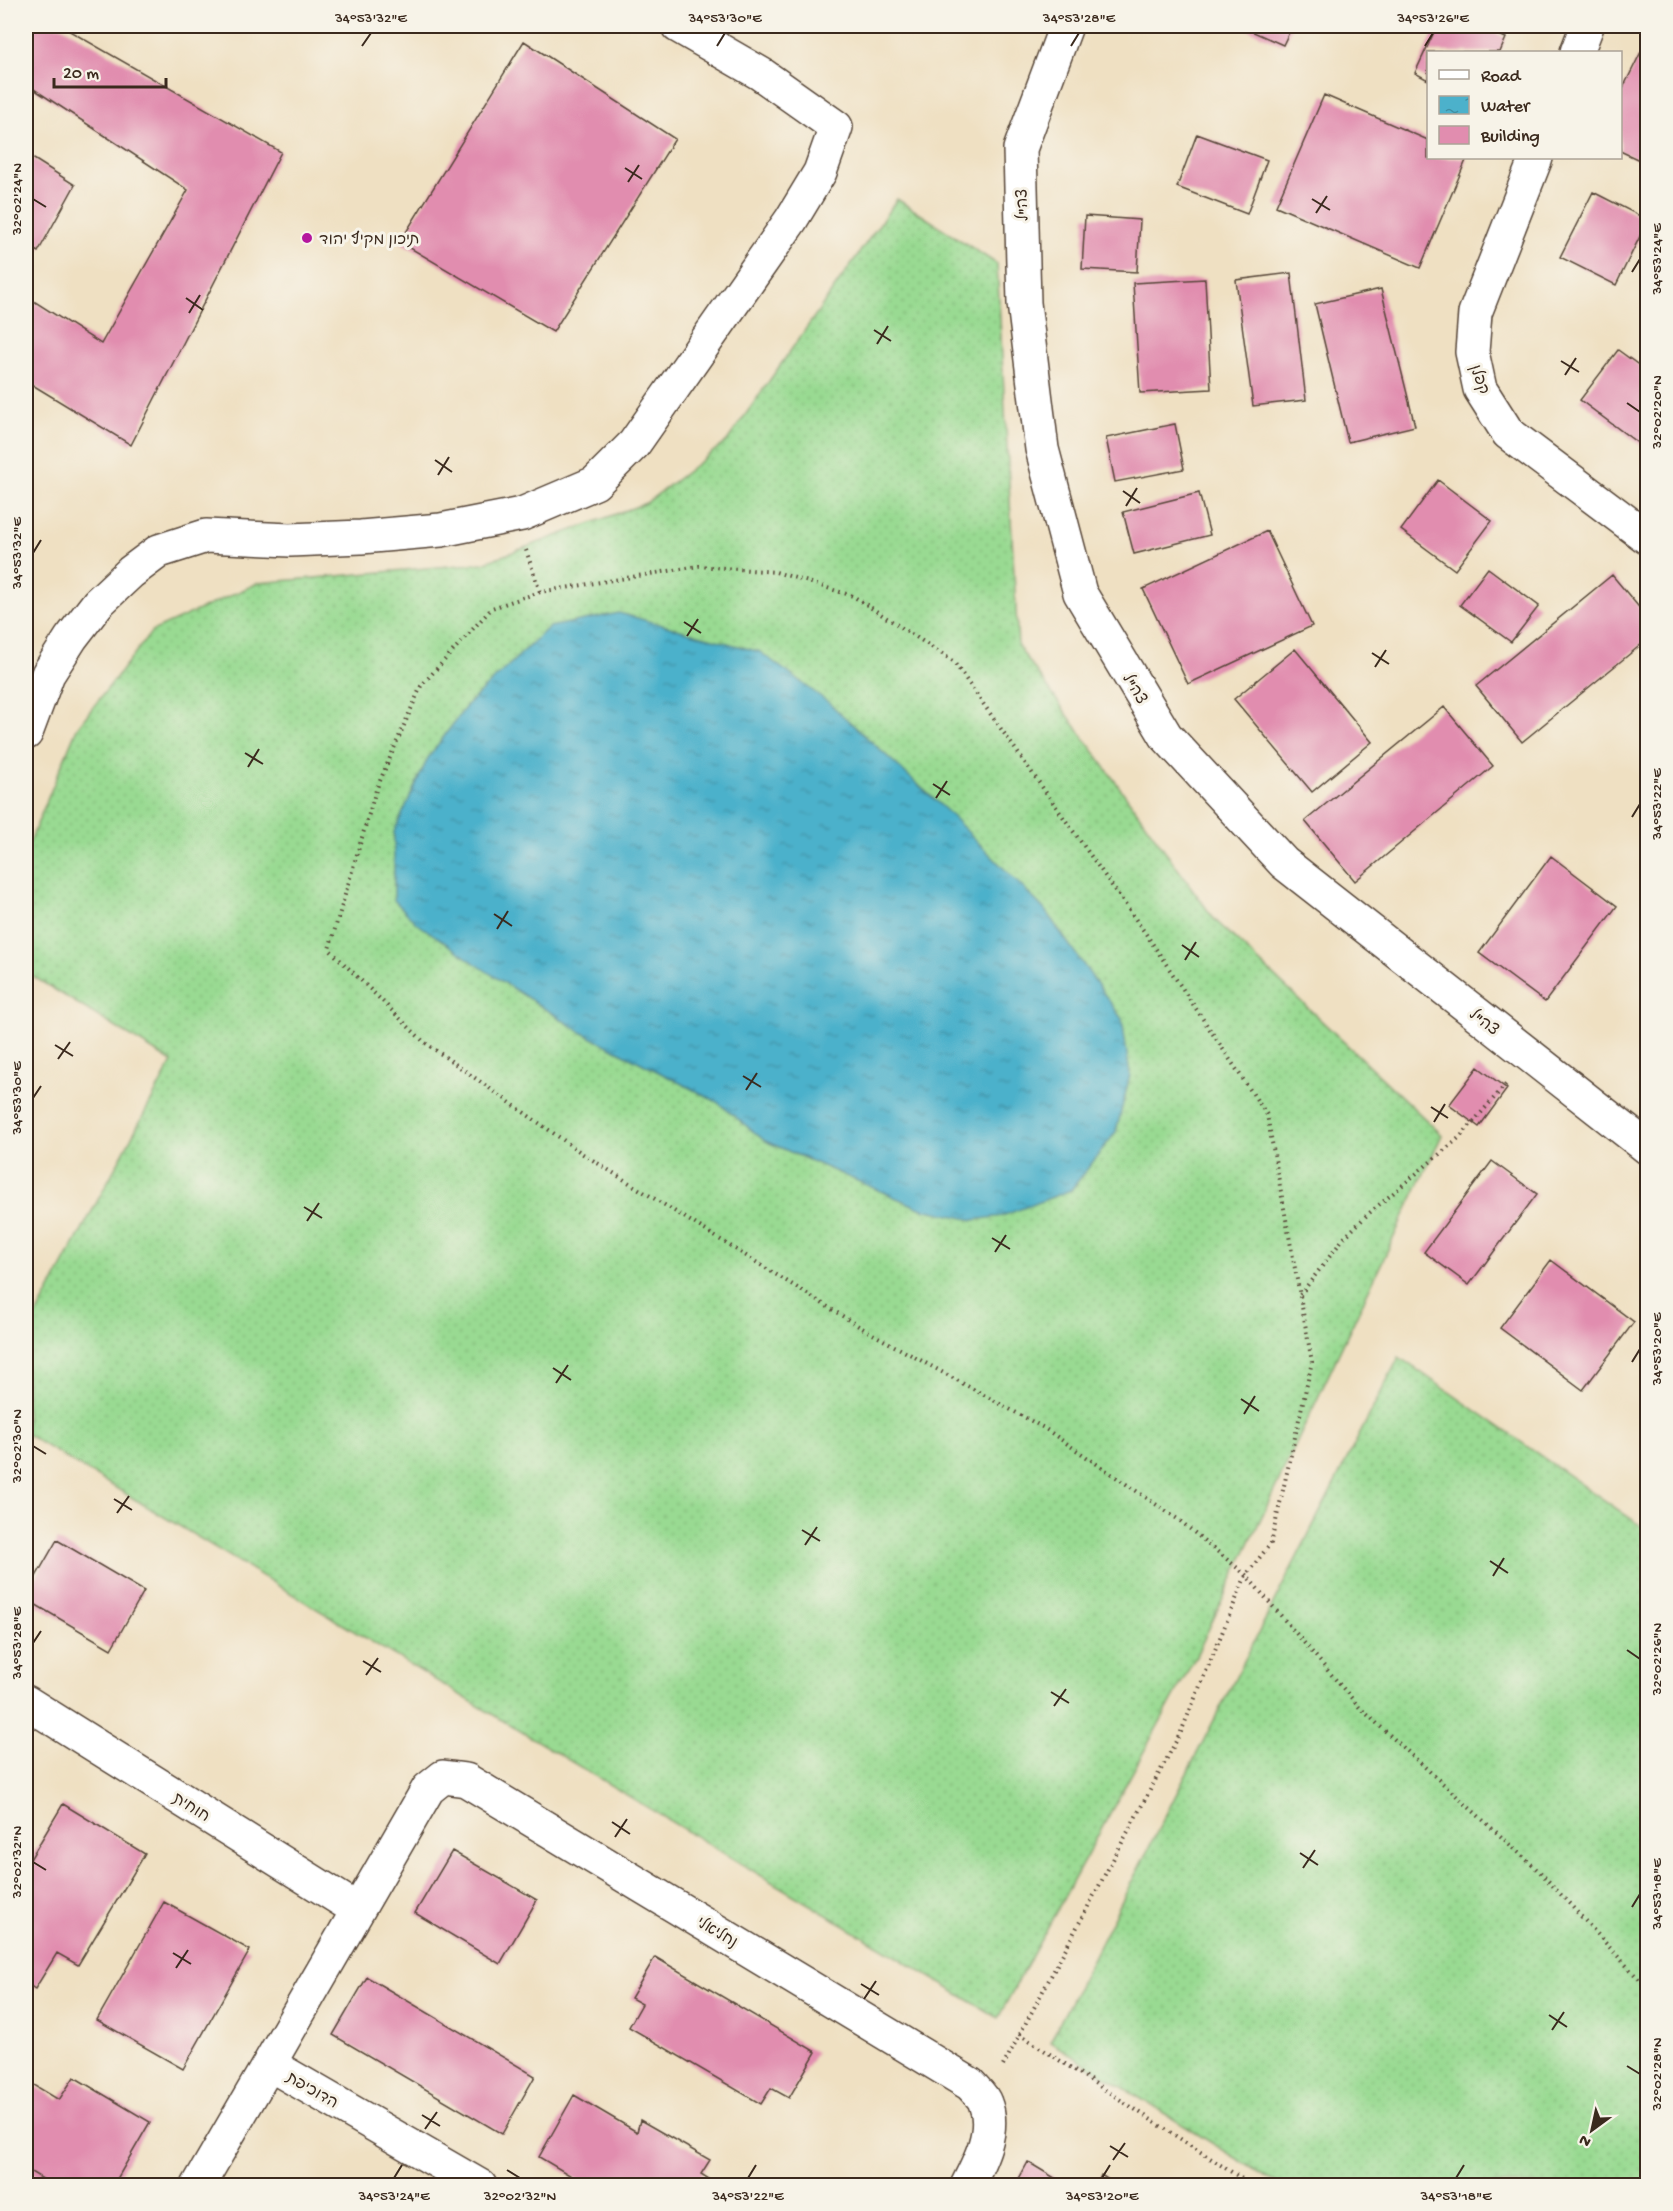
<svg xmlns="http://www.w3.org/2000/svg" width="1673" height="2211" font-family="'Gochi Hand','Playpen Sans Hebrew',sans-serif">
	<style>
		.grass { fill: url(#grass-dots); stroke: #6a8258; stroke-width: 1.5 }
		.water { fill: url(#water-ripples); stroke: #446e74; stroke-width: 1.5 }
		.building { fill: #e18daf }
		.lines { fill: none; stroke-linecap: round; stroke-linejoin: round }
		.street-casing { stroke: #564537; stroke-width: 36 }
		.secondary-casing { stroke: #564537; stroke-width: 36 }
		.path { stroke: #564537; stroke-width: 4; stroke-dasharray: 1.5 4.5; stroke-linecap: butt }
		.street { stroke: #fff; stroke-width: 33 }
		.secondary { stroke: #fff; stroke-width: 33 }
		.ticks { fill: none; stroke: #3b2a1e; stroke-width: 2 }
		.poi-dot { fill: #b5179e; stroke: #f7f3e8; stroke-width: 2 }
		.labels { text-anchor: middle; stroke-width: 6; stroke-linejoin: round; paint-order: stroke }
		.street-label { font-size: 16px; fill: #3b2a1e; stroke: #f7f3e8 }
		.poi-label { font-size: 16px; fill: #3b2a1e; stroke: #f7f3e8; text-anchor: start }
		.neatline { fill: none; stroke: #3b2a1e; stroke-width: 2 }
		.ticks-label { font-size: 15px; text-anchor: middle; fill: #3b2a1e }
	</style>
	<defs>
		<pattern id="grass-dots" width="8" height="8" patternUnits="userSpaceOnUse" patternTransform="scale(1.5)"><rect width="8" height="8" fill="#99da92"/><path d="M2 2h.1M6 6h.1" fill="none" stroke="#85bb7d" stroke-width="1.8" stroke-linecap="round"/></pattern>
		<pattern id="water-ripples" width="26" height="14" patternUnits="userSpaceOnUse" patternTransform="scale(1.5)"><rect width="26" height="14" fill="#4cb1cb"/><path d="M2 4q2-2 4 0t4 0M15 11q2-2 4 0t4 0" fill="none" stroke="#4090a4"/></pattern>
	</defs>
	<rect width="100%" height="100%" fill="#f7f3e8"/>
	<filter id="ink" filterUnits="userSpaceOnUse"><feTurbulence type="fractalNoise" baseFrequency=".0167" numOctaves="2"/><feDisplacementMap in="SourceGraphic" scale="12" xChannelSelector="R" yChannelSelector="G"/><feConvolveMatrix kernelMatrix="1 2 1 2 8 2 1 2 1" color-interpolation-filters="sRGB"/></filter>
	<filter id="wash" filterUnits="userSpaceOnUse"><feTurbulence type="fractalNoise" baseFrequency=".008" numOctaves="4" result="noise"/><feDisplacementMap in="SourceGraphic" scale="24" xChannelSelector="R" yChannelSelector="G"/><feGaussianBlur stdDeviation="1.35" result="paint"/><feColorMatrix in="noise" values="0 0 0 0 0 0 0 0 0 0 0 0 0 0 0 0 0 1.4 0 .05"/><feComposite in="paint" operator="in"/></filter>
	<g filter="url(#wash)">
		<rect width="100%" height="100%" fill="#efe0c2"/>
		<path class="grass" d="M897,199L997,264L1018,646L1214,919L1442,1135L1195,1658L998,2018L26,1434V1334L172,1062L26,972V851L77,728L152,631L258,583L483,563L646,503L727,441Z
			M1399,1357L1647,1530V2185H1279L1050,2042Z"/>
		<path class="water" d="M619,613L760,652L828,702L947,811L1044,909L1122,1019L1130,1075L1116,1132L1071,1190L1002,1216L974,1220L922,1209L765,1141L717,1102L581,1032L489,973L415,922L394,900V832L428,758L467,705L549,627Z"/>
		<g id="blocks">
			<path class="building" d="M26,26H61L281,152L131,445L26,381V296L101,344L188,190L26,84Z
				M1240,26H1292L1283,45Z
				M1437,26H1478L1506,38L1500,52H1428V80L1415,73Z
				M1648,38V164L1620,151V94Z
				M524,41L675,139L553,332L400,242Z
				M1324,95L1428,140V158H1467L1420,268L1276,206Z
				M1197,134L1267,160L1247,214L1177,187Z
				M26,154L75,185L38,252L26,245Z
				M1593,192L1648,220L1616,285L1560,257Z
				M1085,216L1140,220L1137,272L1082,269Z
				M1291,273L1306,400L1253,406L1236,280Z
				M1205,279L1211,389L1140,393L1133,283Z
				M1381,289L1415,426L1348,442L1315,304Z
				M1618,350L1648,372V441L1643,447L1580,400Z
				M1175,424L1184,469L1115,482L1106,438Z
				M1438,480L1492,521L1455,570L1401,530Z
				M1199,493L1210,535L1134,554L1123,512Z
				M1267,531L1312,626L1188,684L1143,589Z
				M1488,568L1539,606L1511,642L1460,605Z
				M1612,575L1648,618V639L1522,742L1476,686Z
				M1295,649L1372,742L1312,792L1234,699Z
				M1444,707L1493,766L1355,881L1305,821Z
				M1551,856L1617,906L1545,1002L1479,953Z
				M1478,1067L1507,1089L1479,1127L1449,1105Z
				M1492,1161L1537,1194L1469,1285L1424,1252Z
				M1551,1260L1634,1322L1583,1390L1500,1328Z
				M57,1540L144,1591L111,1649L26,1599V1594Z
				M63,1804L145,1854L78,1965L57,1953L35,1989L26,1983V1866Z
				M452,1851L537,1900L500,1964L415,1913Z
				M164,1902L250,1950L183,2069L97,2020Z
				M655,1957L816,2052L789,2098L771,2088L761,2104L629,2027L642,2004L631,1998Z
				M367,1977L535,2076L502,2134L333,2035Z
				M74,2077L150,2122L113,2186H54L26,2169V2080L59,2100Z
				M574,2095L637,2132L640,2120L710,2160L701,2174L720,2186H588L539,2157Z
				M1028,2162L1068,2186H1015Z
				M1101,2175L1118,2186H1096Z"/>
		</g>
	</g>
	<g filter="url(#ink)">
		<use href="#blocks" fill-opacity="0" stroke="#564537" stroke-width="1.5"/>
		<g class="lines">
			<g class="street-casing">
				<path id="street" d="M1577,52L1587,26
					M1536,158L1475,313L1472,352L1480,389L1508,433L1648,538
					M26,733L48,674L71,638L98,603L131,572L159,551L206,536L290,540L361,537L441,530L522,514L595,483L634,444L791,220L820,172L836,127L761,74L678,26
					M26,1702L358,1910
					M269,2064L428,1789L443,1777L466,1780L970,2084C974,2089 983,2096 985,2103C996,2130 980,2161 967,2186
					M198,2186L269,2064L480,2186"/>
			</g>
			<g class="secondary-casing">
				<path id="secondary" d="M1066,26L1020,149L1024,303L1042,449L1080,593L1166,736L1284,863L1648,1148"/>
			</g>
			<path class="path" d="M526,550L540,592
				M1300,1295L1343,1239L1367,1215L1460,1137L1508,1082
				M1019,2034L1253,2186
				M1003,2066L1181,1732L1246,1575L1271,1543L1312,1362L1267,1115L1146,934L953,661L853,596L776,572L699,566L540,592L492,608L421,686L376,790L329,949L424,1042L583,1154L860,1327L1044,1428L1179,1520L1246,1575L1360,1708L1541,1873L1648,1989"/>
			<use href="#street" class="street"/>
			<use href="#secondary" class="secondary"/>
		</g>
	</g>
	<path class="ticks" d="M362,46L371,33M717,46L725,33M1071,46L1079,33M1425,46L1433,33M625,168L642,179M628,182L639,165M33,199L46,207M1312,199L1330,210M1316,213L1327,196M1632,272L1640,259M186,298L203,310M189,313L200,295M874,330L891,341M877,344L888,326M1561,361L1579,372M1565,375L1576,358M1627,403L1640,412M435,460L452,472M438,475L449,457M1123,491L1140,503M1126,506L1137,488M33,553L41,540M684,622L701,633M687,636L698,619M1372,653L1389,664M1375,667L1386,650M245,753L263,764M248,767L259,749M933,784L950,795M936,798L947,781M1632,817L1640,804M494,914L512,926M497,929L508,911M1182,945L1199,957M1185,960L1196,942M55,1045L73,1056M58,1059L70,1042M743,1076L761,1087M746,1090L757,1073M33,1098L41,1086M1431,1107L1448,1118M1434,1122L1445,1104M304,1207L322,1218M307,1221L319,1203M992,1238L1010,1249M995,1252L1006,1235M1632,1362L1640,1349M553,1368L571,1380M556,1383L568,1365M1241,1399L1259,1411M1244,1414L1255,1396M33,1446L46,1454M114,1499L132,1510M117,1513L129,1496M802,1530L820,1541M805,1545L817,1527M1490,1561L1508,1573M1493,1576L1504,1558M33,1643L41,1631M1627,1650L1640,1659M363,1661L381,1672M366,1675L378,1658M1051,1692L1069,1703M1054,1706L1066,1689M612,1822L630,1834M615,1837L627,1819M1300,1853L1318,1865M33,1862L46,1870M1303,1868L1315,1850M1632,1907L1640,1894M173,1953L191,1964M176,1968L188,1950M861,1984L879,1995M864,1999L876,1981M1549,2015L1567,2027M1552,2030L1564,2012M1627,2066L1640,2074M422,2115L440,2126M425,2129L437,2112M1110,2146L1128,2157M1113,2160L1125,2143M507,2170L520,2178M394,2178L402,2165M748,2178L756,2165M1102,2178L1110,2165M1456,2178L1464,2165"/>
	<circle class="poi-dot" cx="307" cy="238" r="6"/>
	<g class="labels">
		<g class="street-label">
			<text transform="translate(1021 205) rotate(-92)" y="6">צה"ל</text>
			<text transform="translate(1481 379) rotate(71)" y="6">קפלן</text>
			<text transform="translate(1136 688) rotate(59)" y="6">צה"ל</text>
			<text transform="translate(1485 1021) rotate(38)" y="6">צה"ל</text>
			<text transform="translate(192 1806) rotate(32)" y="6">חוחית</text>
			<text transform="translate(718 1931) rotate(31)" y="6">נחליאלי</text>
			<text transform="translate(313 2089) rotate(30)" y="6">הדוכיפת</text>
		</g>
		<g class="poi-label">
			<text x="319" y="244">תיכון מקיף יהוד</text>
		</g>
	</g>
	<rect width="1673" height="2211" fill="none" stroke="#f7f3e8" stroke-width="66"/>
	<rect x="1427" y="51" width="195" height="108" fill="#f7f3e8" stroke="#aca397" stroke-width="1.5"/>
	<rect x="1439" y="70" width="30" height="9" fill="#ffffff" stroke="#aca397" stroke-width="1.5"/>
	<text x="1481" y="81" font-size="18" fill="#3b2a1e">Road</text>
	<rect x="1439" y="96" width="30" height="18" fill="url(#water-ripples)" stroke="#aca397" stroke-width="1.5"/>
	<text x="1481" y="111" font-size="18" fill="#3b2a1e">Water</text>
	<rect x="1439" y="126" width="30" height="18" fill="#e18daf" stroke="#aca397" stroke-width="1.5"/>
	<text x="1481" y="141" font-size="18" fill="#3b2a1e">Building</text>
	<g transform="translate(1592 2130) rotate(213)" stroke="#f7f3e8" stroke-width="4.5" paint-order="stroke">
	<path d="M0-4.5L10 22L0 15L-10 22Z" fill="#3b2a1e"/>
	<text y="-9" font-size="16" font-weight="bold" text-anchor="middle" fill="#3b2a1e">N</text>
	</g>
	<path d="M54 78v9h112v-9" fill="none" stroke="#3b2a1e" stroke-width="3"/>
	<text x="63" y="78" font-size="18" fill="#3b2a1e" stroke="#f7f3e8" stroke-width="4.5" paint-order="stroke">20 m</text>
	<rect x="33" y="33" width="1607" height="2145" class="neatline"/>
	<g class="ticks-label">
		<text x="371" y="22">34°53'32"E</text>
		<text x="725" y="22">34°53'30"E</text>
		<text x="1079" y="22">34°53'28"E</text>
		<text x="1433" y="22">34°53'26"E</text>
		<text transform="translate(16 199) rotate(-90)" y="5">32°02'24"N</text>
		<text transform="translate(1656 259) rotate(-90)" y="5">34°53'24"E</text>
		<text transform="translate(1656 412) rotate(-90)" y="5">32°02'20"N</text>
		<text transform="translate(16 553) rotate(-90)" y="5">34°53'32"E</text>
		<text transform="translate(1656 804) rotate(-90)" y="5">34°53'22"E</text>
		<text transform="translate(16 1098) rotate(-90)" y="5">34°53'30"E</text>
		<text transform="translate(1656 1349) rotate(-90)" y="5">34°53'20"E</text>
		<text transform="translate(16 1446) rotate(-90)" y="5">32°02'30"N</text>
		<text transform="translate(16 1643) rotate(-90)" y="5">34°53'28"E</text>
		<text transform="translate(1656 1659) rotate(-90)" y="5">32°02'26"N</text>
		<text transform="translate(16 1862) rotate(-90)" y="5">32°02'32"N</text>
		<text transform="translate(1656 1894) rotate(-90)" y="5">34°53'18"E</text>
		<text transform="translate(1656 2074) rotate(-90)" y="5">32°02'28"N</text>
		<text x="394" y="2200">34°53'24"E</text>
		<text x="520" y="2200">32°02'32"N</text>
		<text x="748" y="2200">34°53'22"E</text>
		<text x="1102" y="2200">34°53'20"E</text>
		<text x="1456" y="2200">34°53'18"E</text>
	</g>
</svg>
